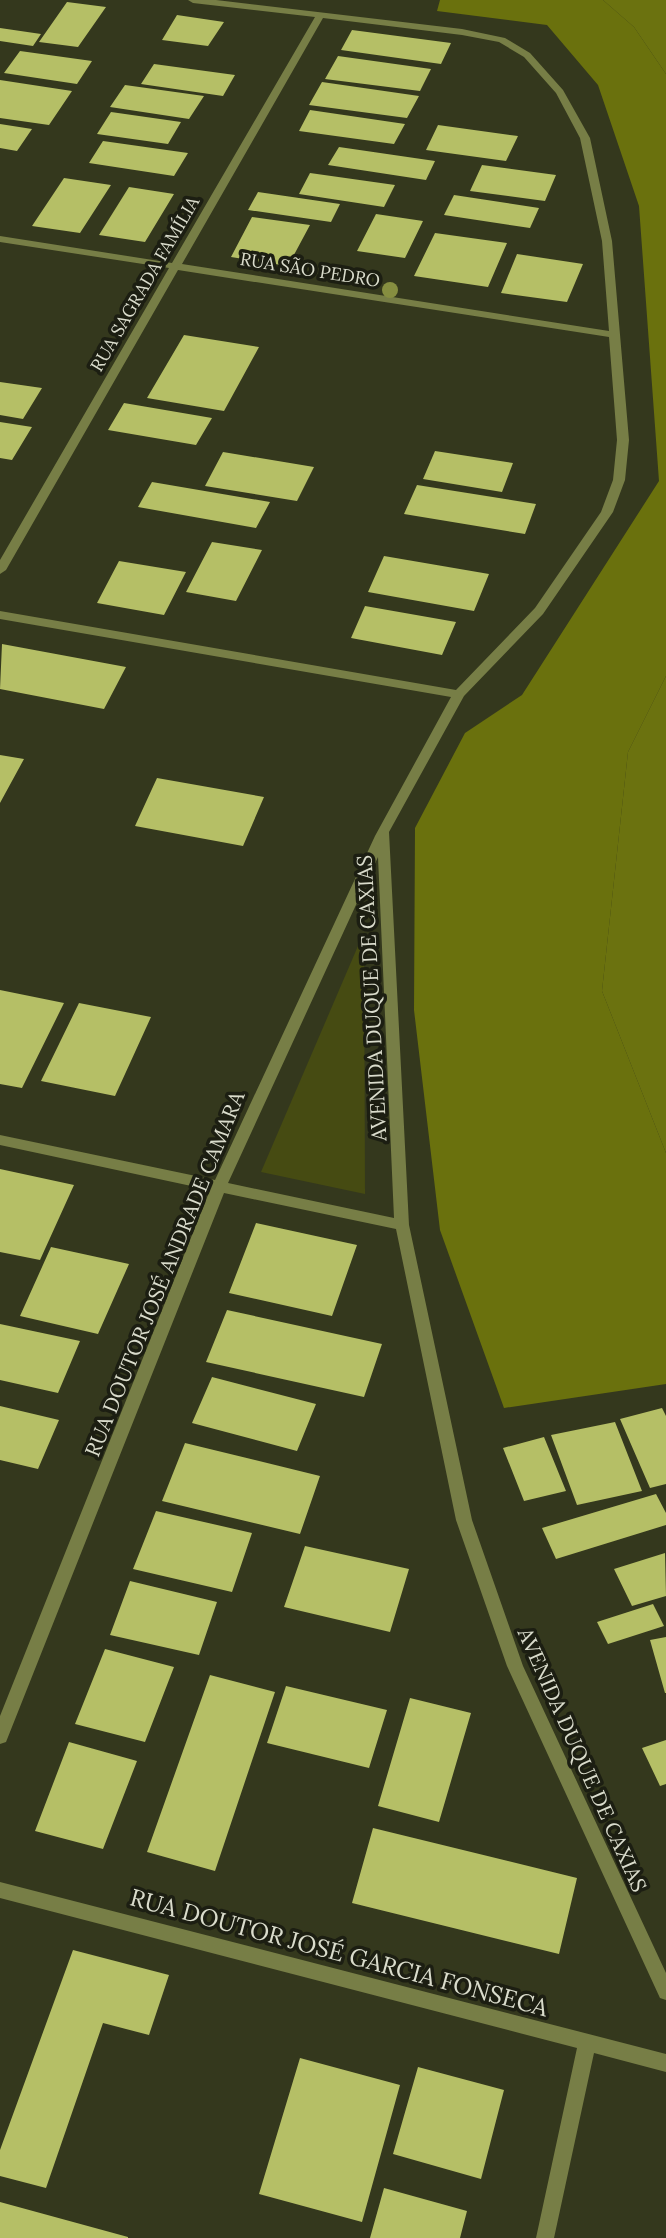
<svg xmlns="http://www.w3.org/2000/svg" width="666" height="2238" font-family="Lora,serif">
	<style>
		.green { fill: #464b12 }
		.forest { fill: #6a710d }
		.water { fill: #6b720f }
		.building { fill: #b5bf66 }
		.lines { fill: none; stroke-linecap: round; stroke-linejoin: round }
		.minor { fill: #777e46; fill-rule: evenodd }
		.tree { fill: #868e40 }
		.labels { text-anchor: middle; stroke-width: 7; stroke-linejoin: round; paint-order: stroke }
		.far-street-label { font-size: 18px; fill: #dadccc; stroke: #1c1e12 }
		.street-label { font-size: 21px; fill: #dadccc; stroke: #1c1e12 }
		.near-street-label { font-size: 24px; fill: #dadccc; stroke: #1c1e12 }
	</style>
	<rect width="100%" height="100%" fill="#34381d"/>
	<path class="green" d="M364,932L365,1194L261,1172Z"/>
	<path class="forest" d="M440,0H603L634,27L666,74V676L628,752L602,991L666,1153V1384L504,1408L440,1230L414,1010L415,828L465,733L522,695L659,481L639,206L598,85L547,25L437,11Z"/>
	<path class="water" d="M603,0H666V74L634,27Z
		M666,676V1153L602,991L628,752Z"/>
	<path class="building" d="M67,2L106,7L78,47L39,42Z
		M177,15L224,22L208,46L162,40Z
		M0,28L41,34L33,46L0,41Z
		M352,30L451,43L441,64L341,50Z
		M20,51L92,61L77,84L4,73Z
		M338,56L431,69L420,91L325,79Z
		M154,64L235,75L223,96L141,84Z
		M0,80L72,91L49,125L0,118Z
		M322,82L419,96L407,118L309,105Z
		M125,85L204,96L189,119L110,107Z
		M310,110L405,124L394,144L299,131Z
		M111,112L181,122L168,144L97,134Z
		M0,124L32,129L17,151L0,148Z
		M438,125L518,136L506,161L426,150Z
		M103,141L188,153L174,176L89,163Z
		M339,147L435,161L426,180L328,165Z
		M482,165L556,175L545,201L470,191Z
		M310,173L395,185L384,207L299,194Z
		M64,178L111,185L80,233L32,226Z
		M129,187L174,194L145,242L99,235Z
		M258,192L340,204L331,222L248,210Z
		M454,195L539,208L530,228L444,215Z
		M376,214L423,221L405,258L357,251Z
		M252,217L310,225L288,266L231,257Z
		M435,233L507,243L488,287L414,276Z
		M517,254L583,264L567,302L501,293Z
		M184,335L259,347L224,411L147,398Z
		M0,382L42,388L23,419L0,415Z
		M124,403L212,418L196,445L108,430Z
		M0,422L32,427L12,460L0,458Z
		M435,451L513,463L502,492L423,479Z
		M223,452L314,467L297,501L205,486Z
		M152,482L270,502L256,528L138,507Z
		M417,485L536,504L525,534L404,514Z
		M212,542L262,550L236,601L186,592Z
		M384,556L489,574L474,611L368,592Z
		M119,561L186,572L164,615L97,603Z
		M365,606L456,622L442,655L351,638Z
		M2,644L126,667L104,709L0,689Z
		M0,755L24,759L0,803Z
		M157,778L264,797L243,846L135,826Z
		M0,990L64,1003L22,1088L0,1084Z
		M79,1003L151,1017L115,1096L41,1081Z
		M0,1169L74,1185L40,1260L0,1252Z
		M256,1223L357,1245L332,1316L229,1293Z
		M51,1247L129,1264L98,1334L20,1316Z
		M227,1310L382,1344L364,1397L206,1362Z
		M0,1324L80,1341L58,1393L0,1380Z
		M212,1377L316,1404L297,1451L192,1423Z
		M0,1406L59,1420L38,1469L0,1460Z
		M662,1408L666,1416V1484L650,1488L620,1419Z
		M615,1422L642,1491L577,1505L551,1435Z
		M544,1437L566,1491L524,1501L503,1448Z
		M185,1443L320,1476L300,1534L162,1501Z
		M656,1494L666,1513V1525L556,1559L542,1528Z
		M156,1511L252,1533L232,1592L133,1569Z
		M305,1546L409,1569L390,1632L284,1607Z
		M665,1553L666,1596L632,1606L614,1569Z
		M130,1581L217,1602L199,1655L110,1635Z
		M653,1604L664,1626L608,1644L597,1622Z
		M666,1637V1693H665L650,1640Z
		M105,1649L174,1667L145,1742L75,1724Z
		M210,1675L275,1692L215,1871L147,1852Z
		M286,1686L387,1710L369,1768L267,1743Z
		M410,1698L471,1713L439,1822L378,1806Z
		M666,1740V1784L660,1786L642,1748Z
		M69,1742L137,1761L103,1849L35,1831Z
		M373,1828L577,1878L559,1954L352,1903Z
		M73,1950L169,1975L149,2035L103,2023L46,2188L0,2176V2150Z
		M300,2058L400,2085L362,2222L259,2194Z
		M418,2067L504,2090L481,2179L393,2154Z
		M384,2188L467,2211L460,2238H370Z
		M0,2202L128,2237V2238H0Z"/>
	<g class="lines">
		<path class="minor" d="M188,0H216L462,29L505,38L530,53L563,90L590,138L612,241L629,440L625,480L613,512L543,614L464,696L389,832L409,1225L472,1520L523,1666L666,1973V2000L660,1998L507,1666L456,1520L396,1229L224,1193L8,1737L6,1742L0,1744V1716L210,1190L0,1145V1135L215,1180L375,836L451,697L0,619V611L456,690L535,608L601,512L613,480L617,440L609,337L178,270L6,570L0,574V560L169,268L0,242V236L172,263L315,17L193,3ZM323,18L462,35L499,42L524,57L556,93L580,138L602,241L609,331L182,264ZM378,857L394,1218L228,1183Z
			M0,1882L666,2054V2072L594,2053L554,2238H536L577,2048L0,1898Z"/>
	</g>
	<circle class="tree" cx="390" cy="290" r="8"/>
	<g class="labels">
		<g class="far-street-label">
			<text transform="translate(310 270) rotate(9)" y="6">RUA SÃO PEDRO</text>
			<text transform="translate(145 284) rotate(-60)" y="6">RUA SAGRADA FAMÍLIA</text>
		</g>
		<g class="street-label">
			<text transform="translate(372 998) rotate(-93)" y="7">AVENIDA DUQUE DE CAXIAS</text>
			<text transform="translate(165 1274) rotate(-68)" y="7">RUA DOUTOR JOSÉ ANDRADE CAMARA</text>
			<text transform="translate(582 1760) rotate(66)" y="7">AVENIDA DUQUE DE CAXIAS</text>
		</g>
		<g class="near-street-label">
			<text transform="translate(339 1953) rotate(15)" y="8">RUA DOUTOR JOSÉ GARCIA FONSECA</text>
		</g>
	</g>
</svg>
